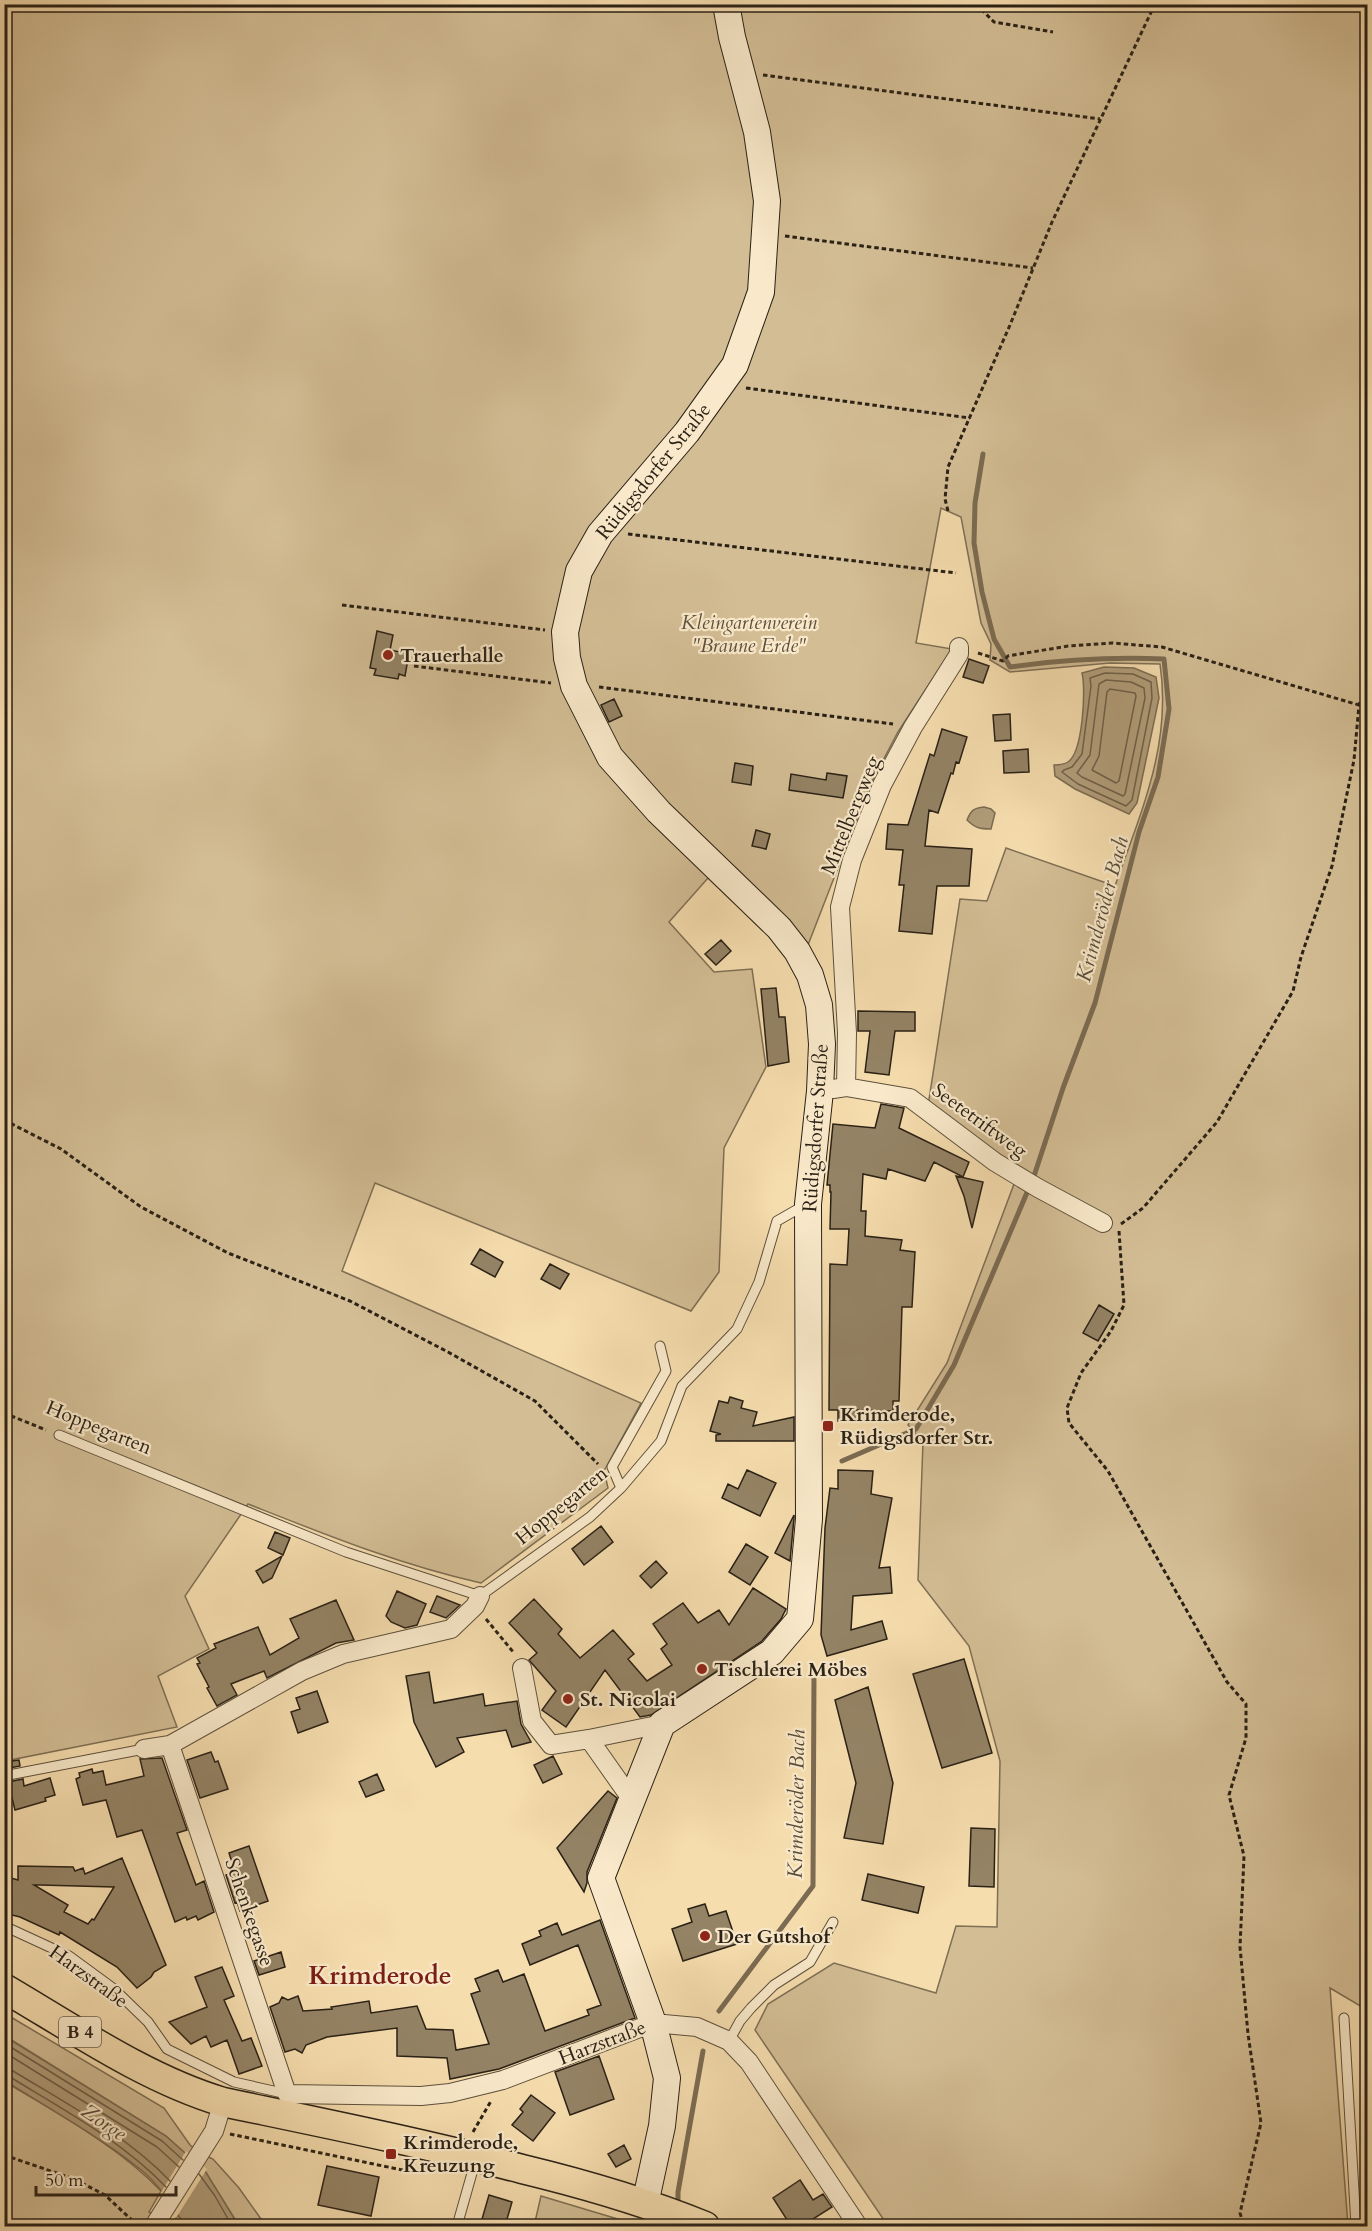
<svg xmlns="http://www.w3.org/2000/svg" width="1372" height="2231" font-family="Cardo,serif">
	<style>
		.green { fill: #d3bd94; stroke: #7e6f55; stroke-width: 1.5 }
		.water { fill: #b19d7a; stroke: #7b6b52; stroke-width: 1.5 }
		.pier { fill: #f6ddae }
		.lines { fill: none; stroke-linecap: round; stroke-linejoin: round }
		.shore { stroke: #6e5f48; stroke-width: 1.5 }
		.stream { stroke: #7b6b52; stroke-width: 5 }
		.building { fill: #948365; stroke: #2a2116; stroke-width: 1.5; fill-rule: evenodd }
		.lane-casing { stroke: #5d503c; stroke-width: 11 }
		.street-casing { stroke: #5d503c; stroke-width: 20 }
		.secondary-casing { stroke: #2a2116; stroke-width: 28 }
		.primary-casing { stroke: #2a2116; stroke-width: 31 }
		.path { stroke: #2a2116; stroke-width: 3; stroke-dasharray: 4.5 3; stroke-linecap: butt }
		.lane { stroke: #f9e9ca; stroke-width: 9 }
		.street { stroke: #f9e9ca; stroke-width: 18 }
		.secondary { stroke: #f9e9ca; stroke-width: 26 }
		.primary { stroke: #f6ddae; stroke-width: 28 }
		.poi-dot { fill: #8f2418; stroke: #f9e9ca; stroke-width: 2 }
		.labels { text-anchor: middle; stroke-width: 4.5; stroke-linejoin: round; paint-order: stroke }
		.shield { fill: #f9e9ca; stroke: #685d4c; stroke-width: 1.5 }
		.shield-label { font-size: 18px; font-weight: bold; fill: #2a2116 }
		.street-label { font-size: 20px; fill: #2a2116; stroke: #f9e9ca }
		.park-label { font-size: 20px; font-style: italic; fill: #5d503c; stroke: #f9e9ca }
		.poi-label { font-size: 20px; font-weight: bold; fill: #2a2116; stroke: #f9e9ca; text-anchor: start }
		.water-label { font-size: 21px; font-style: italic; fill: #594c39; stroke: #f9e9ca }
		.district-label { font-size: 26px; font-weight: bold; fill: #7a1f14; stroke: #f9e9ca }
	</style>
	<rect width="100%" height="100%" fill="#f6ddae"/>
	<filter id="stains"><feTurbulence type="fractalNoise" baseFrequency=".00333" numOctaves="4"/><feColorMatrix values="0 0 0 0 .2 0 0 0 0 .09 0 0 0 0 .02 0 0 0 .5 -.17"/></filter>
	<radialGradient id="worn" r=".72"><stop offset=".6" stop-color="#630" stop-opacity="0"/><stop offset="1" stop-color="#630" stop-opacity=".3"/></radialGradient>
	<path class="green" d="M5,5H1367V2010L1330,1988L1348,2226H888L755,2030L768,2004L834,1963L936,1993L956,1926L997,1927L1000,1761L969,1646L918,1580L923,1442L908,1425L947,1363L1020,1168L928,1106L960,899L987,901L1006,848L1115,886C1141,812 1172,744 1160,664L1110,663L1010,672L990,660L991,644L981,623L961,517L941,508L916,643L952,649L898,732L870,785L796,976L781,947L708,878L669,922L714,972L752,969L766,1067L724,1148L719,1272L691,1311L375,1183L342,1271L641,1403L604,1471L608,1488L481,1583C400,1565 324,1534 248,1504L185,1596L209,1649L158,1676L177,1727L5,1761Z
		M4,2013L164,2108L190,2145L200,2153L213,2159L239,2188L266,2226H239L205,2171L166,2136L5,2036Z
		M4,2081C58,2114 117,2145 161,2191L149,2212L171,2226L178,2215L185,2226H5Z
		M541,2196L641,2226H534Z"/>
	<path class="water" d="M1104,667L1134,668L1156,677L1159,698L1137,803L1129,814L1075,789L1055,776L1054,765C1058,765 1065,764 1068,762C1083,752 1086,689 1082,673Z
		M984,807L991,809L995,813L991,829C980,829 975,828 967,820C971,810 974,808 984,807Z
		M4,2036L166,2136L205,2171L239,2226H185C173,2206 159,2184 140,2169C98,2136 50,2109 5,2081Z"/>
	<path class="pier" d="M186,2151L207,2169L176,2218L160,2194Z"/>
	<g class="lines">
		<path class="shore" d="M1105,673L1133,674L1151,682L1152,698L1132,800L1126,806L1078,784L1062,772L1064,770L1072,767L1082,754L1091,686L1090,678Z
			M1106,680L1131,682L1144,688L1145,698L1125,794L1123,796L1082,777L1077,773L1090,755L1099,684Z
			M1110,689L1135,693L1136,696L1119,781L1116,783L1092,770L1099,756L1107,692Z
			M4,2043L162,2141L183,2160
			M4,2052L157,2147L179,2167
			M4,2069L13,2071C67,2104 126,2135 170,2181
			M4,2076L10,2077C64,2110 122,2141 166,2187
			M199,2174L215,2196L232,2226"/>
		<path class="stream" d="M842,1461L916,1429L954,1365L1034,1176L1063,1088L1095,1003L1139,832L1158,777L1169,709L1164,659C1113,657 1060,660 1010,667L994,639L982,592L974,543L975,503L983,454
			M719,2011L813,1886L814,1674
			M678,2206V2192L703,2051"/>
	</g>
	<path class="building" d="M377,631L393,635L390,650L405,653L404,658L408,659L405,676L399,674L398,679L374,675L376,669L370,668Z
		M969,659L989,666L983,683L963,677Z
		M614,699L622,716L609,722L601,705Z
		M1010,714L1011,740L995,741L993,715Z
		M942,729L967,737L959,763L956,762L953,774L951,773L938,813L929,810L925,846L972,849L969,886H937L932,934L899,931L904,885H899L903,850L886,849L888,824L908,825L930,754L934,756Z
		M1028,749L1029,772L1004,773L1003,751Z
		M735,763L753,766L751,785L732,782Z
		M827,773L847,776L843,798L789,790L791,774L826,780Z
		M756,830L770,834L766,849L752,846Z
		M721,940L731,951L716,965L705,954Z
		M776,988L779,1017H785L789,1062L768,1066L761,989Z
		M858,1011L915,1012V1031H895L889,1075L865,1072L870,1031H858Z
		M881,1104L904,1108L899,1128L969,1162L963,1177L934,1162L925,1181L888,1169L886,1179L863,1174L861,1211H866L865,1236L902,1240L900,1250L915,1252L912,1307H902L899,1401H893V1411L857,1410V1421H838V1410H829L830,1264L847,1265L849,1229H830L831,1192H830V1185H827L833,1124L875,1128Z
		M956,1176L983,1182L972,1228L964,1196Z
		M480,1249L503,1262L495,1277L471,1264Z
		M550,1264L569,1274L560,1289L541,1279Z
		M1099,1305L1114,1314L1098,1341L1083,1333Z
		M730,1397L743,1401L741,1408L757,1412L753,1426L794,1417V1441H716V1435L721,1434L710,1431L719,1401L728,1403Z
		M747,1470L776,1483L760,1516L722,1498L728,1484L738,1489Z
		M838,1470L873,1471L871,1494L892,1498L879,1568L890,1567L892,1593L853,1596L851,1630L882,1621L887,1639L827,1656L821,1635L825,1528L830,1488L838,1489Z
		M794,1515V1518L790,1561L775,1553Z
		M601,1526L613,1542L584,1565L572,1549Z
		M275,1532L290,1538L283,1555L268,1548Z
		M746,1544L768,1557L750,1585L729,1572Z
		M282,1556L272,1578L263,1583L256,1571Z
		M656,1561L667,1573L651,1588L640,1576Z
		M753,1588L786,1609L781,1619L762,1641L651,1715L640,1717L605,1670L566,1727L542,1710L556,1691L529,1660L537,1653L509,1623L534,1599L562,1629L558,1634L580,1658L613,1630L634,1654L628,1659L647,1681L672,1665L661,1649L667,1644L653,1624L683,1603L698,1623L719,1610L729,1625Z
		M397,1591L426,1604L417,1625L405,1628L391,1622L386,1616Z
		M437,1596L460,1605L446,1618L430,1612Z
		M336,1600L354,1640L336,1643L267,1678L264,1671L231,1684L237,1695L217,1706L207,1688L209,1687L197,1664L200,1663L197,1658L216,1648L214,1644L258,1627L270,1655L299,1638L290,1619Z
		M964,1659L992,1753L942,1768L913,1674Z
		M429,1672L434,1703L483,1694L485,1706L517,1701L521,1724L531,1742L512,1747L506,1730L457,1738L464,1752L436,1767L414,1722L406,1676Z
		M868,1687L893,1783L883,1844L844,1838L856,1783L835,1700Z
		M317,1691L328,1722L298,1733L291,1712L300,1709L296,1698Z
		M211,1752L215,1762L218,1761L228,1789L200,1798L187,1760Z
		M553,1756L562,1774L543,1783L534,1765Z
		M162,1758L187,1830L177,1833L196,1885L204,1881L214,1912L198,1920L196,1916L187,1920L186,1917L175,1922L142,1830L117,1837L106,1800L83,1805L76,1779L80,1777L79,1773L92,1769L93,1773L103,1771L106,1785L144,1776L140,1759Z
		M19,1760L20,1766L4,1769V1762Z
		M377,1774L384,1790L366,1797L359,1782Z
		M50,1778L55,1795L45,1798L46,1801L15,1810L8,1782L23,1779L24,1786Z
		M608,1791L617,1798L587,1872V1883L584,1892L557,1848Z
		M971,1828L995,1829L994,1887L969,1886Z
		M249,1846L268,1901L240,1911L237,1902L235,1903L226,1875L235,1872L229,1853Z
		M122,1858L166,1965L154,1972L151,1977L137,1988L117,1967L60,1932L59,1935L20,1917L4,1913V1876L18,1880V1866L73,1867L75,1871L83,1868L85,1874ZM34,1885H40L114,1887L94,1920L92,1919L88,1924L64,1912L68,1905Z
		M868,1874L924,1887L918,1913L862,1900Z
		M705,1904L709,1916L726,1911L737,1944L683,1961L672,1929L692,1922L688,1909Z
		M600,1920L635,2018L499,2069L450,2079L447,2058L397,2056V2028L327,2037L306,2045L302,2053L295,2049L285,2052L270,2007L279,2003L282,1997L288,2000L298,1996L303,2011L332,2009L331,2007L369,2001L371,2013L417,2006L426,2029L453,2030L456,2050L489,2044L471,1994L480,1991L475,1979L498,1970L503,1982L524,1974L545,2031L589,2015L587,2010L601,2005L578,1945L530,1965L522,1944L541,1936L539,1931L557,1923L562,1935Z
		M281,1952L285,1967L259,1975L254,1961Z
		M222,1967L234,1996L224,2000L242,2041L251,2038L262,2066L239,2074L227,2040L211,2047L206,2036L191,2044L169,2022L207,2007L195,1977Z
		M599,2056L614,2099L570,2115L555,2072Z
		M531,2095L555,2113L533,2141L512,2125L523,2112L520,2109Z
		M624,2145L631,2159L616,2167L608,2154Z
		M327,2166L379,2177L371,2216L318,2205Z
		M800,2180L813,2200L823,2194L832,2207L802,2226H791L773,2198Z
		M489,2195L512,2202L505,2226H480Z"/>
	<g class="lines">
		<g class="lane-casing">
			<path id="lane" d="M59,1435L346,1552L480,1596L590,1517L621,1488L661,1441L682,1386L737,1329L759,1282L777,1221L805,1205
				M621,1488L612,1467L666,1371L660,1346
				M4,1776L144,1749
				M4,1926L69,1956L114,1989L148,2022L167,2049L234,2082L287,2094
				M1344,2018L1356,2226
				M729,2041L740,2021L751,2008L774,1985L810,1962L833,1922
				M457,2226L476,2159"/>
		</g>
		<g class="street-casing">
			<path id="street" d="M846,1087L847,1033L840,907L852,860L882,785L913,727L959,654V647
				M833,1089L846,1087L910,1098L995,1162L1038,1188L1103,1223
				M522,1668L532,1721L551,1745L589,1739L632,1800
				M589,1739L662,1724
				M170,1745L287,2094L421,2096L450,2093L503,2080L653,2023L697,2027L729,2041L749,2062L858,2226
				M144,1749L170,1745L302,1671L343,1654L451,1629L475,1606L480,1596
				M154,2226L214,2131L223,2102"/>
		</g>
		<g class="secondary-casing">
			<path id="secondary" d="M645,2204L662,2126L667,2078L653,2023L601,1878L662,1724L772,1652L800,1619L809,1519L808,1204L820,1091L822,1044L819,1005L810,975L797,951L779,928L659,812L610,757L574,686L567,658L565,632L579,571L600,534L687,432L735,365L761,292L767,201L757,132L732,37L726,4"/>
		</g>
		<g class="primary-casing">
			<path id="primary" d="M4,1988C74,2029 146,2079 223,2102C323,2123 423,2143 522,2169C584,2184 646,2202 705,2226"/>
		</g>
		<path class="path" d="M976,4L994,22L1053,32
			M763,75L1100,119
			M785,236L1033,268
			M746,388L970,418
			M948,511L945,499L948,467L1010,325L1052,222L1155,4
			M628,534L956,573
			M342,605L545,630
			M978,653L1003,661L1008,656L1068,646L1112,643L1162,647L1359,705
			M414,666L551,683
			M599,687L893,724
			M4,1120L61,1149L141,1207L228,1253L350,1301L448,1352L535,1401L598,1464
			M1121,1224L1143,1208L1217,1122L1293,991L1301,957L1332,866L1354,760L1359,705L1368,680
			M1119,1231L1124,1305L1111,1331L1081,1373L1067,1408L1069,1423L1108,1471L1227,1682L1246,1704V1738L1229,1795L1244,1856L1240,1947L1248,2034L1261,2123L1240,2213L1244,2226
			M4,1413L46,1430
			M486,1619L514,1653
			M473,2132L491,2101
			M230,2134L407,2171H424
			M4,2155L74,2179L105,2195L136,2224"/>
		<use href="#lane" class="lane"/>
		<use href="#street" class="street"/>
		<use href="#secondary" class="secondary"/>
		<use href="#primary" class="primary"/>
	</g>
	<g class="poi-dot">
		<circle cx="388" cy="655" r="6"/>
		<rect x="822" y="1420" width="12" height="12" rx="3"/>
		<circle cx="702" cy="1669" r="6"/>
		<circle cx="568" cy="1699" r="6"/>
		<circle cx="705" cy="1936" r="6"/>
		<rect x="385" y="2148" width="12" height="12" rx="3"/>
	</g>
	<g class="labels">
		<rect class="shield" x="59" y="2017" width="42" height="30" rx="4.5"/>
		<g class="shield-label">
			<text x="80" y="2038">B 4</text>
		</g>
		<g class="street-label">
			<text transform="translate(653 471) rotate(-51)" y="7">Rüdigsdorfer Straße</text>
			<text transform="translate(850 815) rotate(-68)" y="7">Mittelbergweg</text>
			<text transform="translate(980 1120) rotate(36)" y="7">Seetetriftweg</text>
			<text transform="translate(815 1128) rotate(-86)" y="7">Rüdigsdorfer Straße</text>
			<text transform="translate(99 1427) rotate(22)" y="7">Hoppegarten</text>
			<text transform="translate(561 1505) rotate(-39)" y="7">Hoppegarten</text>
			<text transform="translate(250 1912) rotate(71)" y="7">Schenkegasse</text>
			<text transform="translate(89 1976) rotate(36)" y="7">Harzstraße</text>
			<text transform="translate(602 2042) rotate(-21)" y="7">Harzstraße</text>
		</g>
		<g class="park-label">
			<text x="749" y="629">Kleingartenverein<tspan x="749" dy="23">"Braune Erde"</tspan></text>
		</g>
		<g class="poi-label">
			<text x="400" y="662">Trauerhalle</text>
			<text x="840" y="1421">Krimderode,<tspan x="840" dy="23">Rüdigsdorfer Str.</tspan></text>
			<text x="714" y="1676">Tischlerei Möbes</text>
			<text x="580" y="1706">St. Nicolai</text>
			<text x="717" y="1943">Der Gutshof</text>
			<text x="403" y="2149">Krimderode,<tspan x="403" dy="23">Kreuzung</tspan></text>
		</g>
		<g class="water-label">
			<text transform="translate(1102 909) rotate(-75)" y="7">Krimderöder Bach</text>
			<text transform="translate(796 1804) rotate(-89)" y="7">Krimderöder Bach</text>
			<text transform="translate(104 2122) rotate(34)" y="7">Zorge</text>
		</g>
		<g class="district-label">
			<text x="380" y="1984">Krimderode</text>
		</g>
	</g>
	<rect width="1372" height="2231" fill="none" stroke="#f6ddae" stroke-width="24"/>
	<rect x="6" y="6" width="1360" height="2219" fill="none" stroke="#2a2116" stroke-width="3"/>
	<rect x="12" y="12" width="1348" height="2207" fill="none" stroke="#2a2116" stroke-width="1.5"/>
	<path d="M36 2186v9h140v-9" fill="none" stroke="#2a2116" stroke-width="3"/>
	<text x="45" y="2186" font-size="18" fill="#2a2116" stroke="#f9e9ca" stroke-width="4.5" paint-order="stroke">50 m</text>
	<rect width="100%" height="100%" filter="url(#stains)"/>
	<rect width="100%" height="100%" fill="url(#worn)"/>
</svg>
